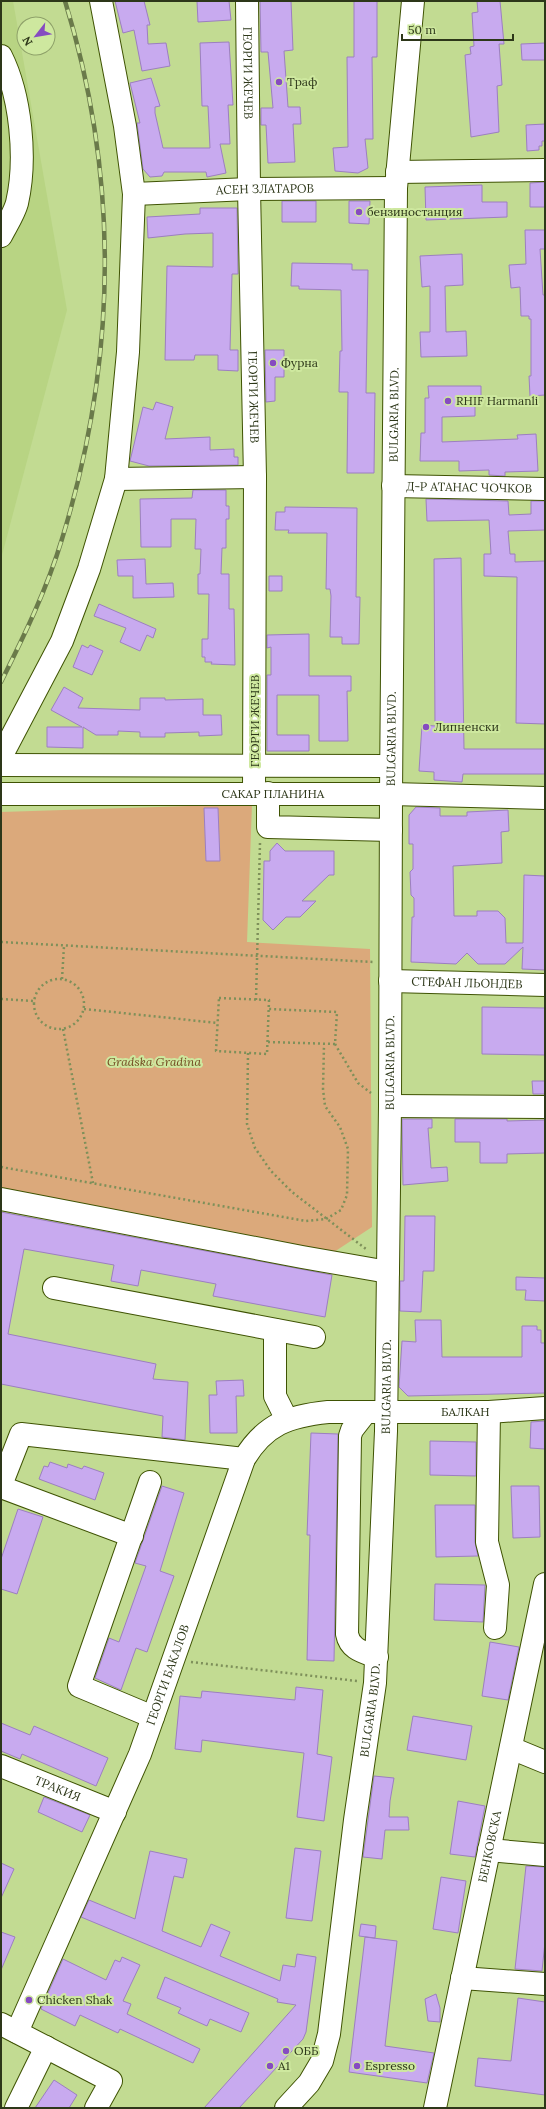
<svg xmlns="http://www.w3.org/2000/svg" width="546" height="2109" font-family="Lora,serif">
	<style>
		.built { fill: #b8d483 }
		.green { fill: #dba97b }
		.building { fill: #c8aaef; stroke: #9c7fc0 }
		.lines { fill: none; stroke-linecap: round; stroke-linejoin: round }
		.minor-casing { stroke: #3f5303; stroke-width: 24 }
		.major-casing { stroke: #3f5303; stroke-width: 24 }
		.path { stroke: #7e905a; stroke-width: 2.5; stroke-dasharray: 2 3; stroke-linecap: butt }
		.minor { stroke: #fff; stroke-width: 22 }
		.major { stroke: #fff; stroke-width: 22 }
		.rail-casing { stroke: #6a7a4a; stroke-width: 4.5 }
		.rail { stroke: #cee89f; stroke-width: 3; stroke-dasharray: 9; stroke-linecap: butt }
		.poi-dot { fill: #864bc1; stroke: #cee89f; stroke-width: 1.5 }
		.labels { text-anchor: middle; stroke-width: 4; stroke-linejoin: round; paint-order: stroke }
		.street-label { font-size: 12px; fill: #2d3719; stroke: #cee89f }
		.poi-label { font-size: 12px; fill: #2d3719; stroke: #cee89f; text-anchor: start }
		.park-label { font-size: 12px; font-style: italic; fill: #734b22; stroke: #cee89f }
	</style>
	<rect width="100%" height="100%" fill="#c2db92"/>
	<path class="built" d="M1,1H13L67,310L1,559Z"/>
	<path class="green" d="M252,804L247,942L370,949L372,1227L334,1252L1,1188V812Z"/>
	<path class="building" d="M115,1H144L150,25H147L148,44L166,43L170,66L142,71L134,30L123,33Z
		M197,1H229L231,20L198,22Z
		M260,1H291L293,50L284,51L288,107H300L301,124H293L295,162L268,163L266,125H261V108H273L268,52H261Z
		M354,1H377V57H372L373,139H365L368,168L358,173L335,171L333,148L348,147L347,57H354Z
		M477,1H500L504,44H499L502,85L497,86L499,132L471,137L465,55L471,54L470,47L474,46L472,13L478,12Z
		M229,42L233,105H228L230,144H220L226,173L207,177L206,172H164L162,176L150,177L143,169L137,123H140L130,83L151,78L160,106L155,107V113L163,148H210L208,106H202L200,43Z
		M545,43V60H522L521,44Z
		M545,124V141H542V146H539V150L527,151L526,125Z
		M545,182V207H530V183Z
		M482,185V202H507V217L426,220L425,187Z
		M282,201H316V222H282Z
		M349,201H370L369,224L349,223Z
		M200,208H237L238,274H232L230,350H238V371L218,370V355H195L194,360H165L167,266L213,267V233L185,234L148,238L147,217L200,214Z
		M525,230H545V249H540L543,295H545V395L530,396L529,376H531V319H529V316H521L520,287L511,288L509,265L526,264Z
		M462,254L463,285L445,286L446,332L466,331L467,356L421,357L420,332H430V286L422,287L420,256Z
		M292,263L352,264V270H368L366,393H375L374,473H347L348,392H339L340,351H342L341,290L299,289V286H291Z
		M265,350H284V377H275V401L266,402Z
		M428,386H481V399H475V416L442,417V442L518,439L517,435L536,434L538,471L505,472V476L489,475V470L459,471V461H420L421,433H425V398H429Z
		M156,402L173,407L165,439L210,437V450L234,449V457H238V465L149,466L130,461L143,407L153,410Z
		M193,490H226V506H229V519H226V548H222L221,574H229V609H234L235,665L211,664L212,662H205V657H202V639H208L209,594H198V574H200L201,549H195L196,519H171V547H141L140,499L192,498Z
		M426,499L508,501L509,515L531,514V501H545V530L508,531L510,554H515V562L545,561V724L516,723L517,577L484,576V554H491L489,520L427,521Z
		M285,507L357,508L356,597H360L359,644H342V637H330L331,596L330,589H326L327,533H288L289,530H275L276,512H285Z
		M461,558L464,749H545V774H463L462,782L434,780V772L419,771L422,725L435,726L434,559Z
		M145,559L146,584L173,583L174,597L133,598V576H118L117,560Z
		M269,576H282V591H269Z
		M99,604L156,629L153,638L147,635L140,651L120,642L126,628L94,616Z
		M309,634V676H351V691H347L348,741H319V695H277V735H309V751H267V675H271V647L267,648V635Z
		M82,645L88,648L90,645L103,651L92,675L73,667Z
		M64,687L83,698L78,708L140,710V698H165V700L203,699V715H221L222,735L199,736V732L165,733V737H140V732L118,731V735H96L83,727V748L47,747V727H82L51,710Z
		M416,807L440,808V816H467V812L508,810L509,831L501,832L502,863L453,866L454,916H477V911H498L505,918L506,943H523L524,875L545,876V970L522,969L523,947L505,964H478L467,953L456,964L411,962L412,917H414V898L411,895L410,872L413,869V844H409V815Z
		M204,808H218L220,861H206Z
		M277,843L285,851H334V875H329L302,901H316L300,917H286L273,930L263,920L264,861H270V851Z
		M482,1007L545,1008V1055L482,1054Z
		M532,1081H545V1094H533Z
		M402,1119H432V1128H428L431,1168L447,1167L448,1181L403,1185Z
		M455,1119H507V1121L545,1120V1153L507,1154V1163H480V1142H455Z
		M1,1212L332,1275L325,1317L213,1296L216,1284L141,1270L138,1286L111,1281L114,1265L24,1249L8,1334L156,1364L153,1379L188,1382L185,1440L162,1437L163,1416L1,1384Z
		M405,1216H435L434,1271H423L421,1312L400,1311V1281H404Z
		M516,1277L545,1278V1301L525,1300L526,1290H516Z
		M415,1320H441L442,1357H522V1326H537V1330H541V1343H545V1393L408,1396L399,1387L402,1341L416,1342Z
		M243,1380L244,1396H236L237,1433H210L209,1395H217L216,1381Z
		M545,1421V1449L530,1448L531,1422Z
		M311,1433L338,1434L334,1661L307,1660L310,1535H307Z
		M430,1441L476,1442V1476L430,1475Z
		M50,1462L67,1468L68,1464L82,1469L84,1466L104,1473L95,1500L39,1479L44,1466L48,1467Z
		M162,1486L184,1493L160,1571L174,1576L147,1652L136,1648L121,1690L95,1678L109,1638L119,1642L146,1566L135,1563Z
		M511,1486H539L540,1537L513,1538Z
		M435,1505H475V1542L478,1556L436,1557Z
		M18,1509L43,1517L17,1594L1,1589V1559Z
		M435,1584L485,1585L483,1622L434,1620Z
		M490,1642L519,1647L508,1700L482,1696Z
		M296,1687L323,1690L317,1754L332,1757L324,1821L297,1817L304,1753L202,1740L201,1752L175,1749L180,1696L201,1698L202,1691L295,1700Z
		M413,1716L472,1726L466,1760L407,1750Z
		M1,1723L30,1735L34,1726L108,1758L96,1786L22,1754L20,1759L1,1751Z
		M374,1776L394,1778L390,1801L389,1817H408L409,1830H385L382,1859L363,1857Z
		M44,1797L90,1815L82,1832L38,1812Z
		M458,1801L485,1806L475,1857L450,1854Z
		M295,1848L321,1851L312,1921L286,1918Z
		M150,1851L187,1859L183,1878L174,1876L162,1931L201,1947L211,1924L230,1932L220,1956L280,1981L283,1965L295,1967L297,1954L316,1957L306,2032L303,2039L239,2108H204L296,2005L277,2002L278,1999L81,1917L89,1900L135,1919Z
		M1,1863L14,1869L1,1898Z
		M526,1866L545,1867V1942L542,1971L515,1969Z
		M441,1877L466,1881L458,1933L433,1929Z
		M361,1924L376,1926L375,1938L359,1936Z
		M1,1932L15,1937L1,1970Z
		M365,1937L397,1941L385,2046L434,2053L427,2083L349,2072Z
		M122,1957L140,1965L123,2001L131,2004L127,2014L200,2049L193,2063L120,2029L118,2033L80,2015L75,2026L41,2009L63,1959L106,1980L115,1960L120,1962Z
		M165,1977L249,2013L241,2032L210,2019L207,2026L178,2013L181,2008L157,1998Z
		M436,1994L440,2008V2022L428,2021L425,1999Z
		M518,1998L545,2002V2095L475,2086L478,2058L511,2061Z
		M54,2080L77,2095L69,2108H35Z"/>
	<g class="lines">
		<g class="minor-casing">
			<g id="minor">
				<path id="s1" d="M247,1L249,189L255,477L254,793"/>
				<path d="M1,56C21,96 27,159 17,203C14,214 6,226 1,236"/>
				<path d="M397,172L545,170"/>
				<path id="s2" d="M134,194L249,189L396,188"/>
				<path d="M116,479L255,477"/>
				<path id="s3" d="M393,486L545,489"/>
				<path d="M1,765L391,766"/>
				<path d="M268,793V827L391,830"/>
				<path id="s4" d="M1,794H391L545,798"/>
				<path id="s5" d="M390,981L545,985"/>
				<path d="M390,1106L545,1107"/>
				<path d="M1,1199L302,1257L388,1272"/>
				<path d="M54,1288L314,1337"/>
				<path d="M275,1330V1396L287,1420"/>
				<path d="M366,1412L352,1430L350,1436L347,1634C350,1650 364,1652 377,1657"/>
				<path d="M489,1412L487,1542L498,1585L495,1628"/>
				<path d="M150,1482L79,1686L153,1717"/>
				<path d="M1,1485L21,1434L244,1459"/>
				<path d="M1,1487L132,1536"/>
				<path d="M511,1748L545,1762"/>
				<path id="s6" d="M1,1766L115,1812"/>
				<path d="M489,1850L545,1855"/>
				<path d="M462,1978L545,1984"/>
				<path d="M1,2024L111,2081L96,2108"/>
				<path id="s7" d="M17,2032L140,1754L244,1459C265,1424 289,1416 328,1412H489L545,1408"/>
				<path d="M16,2108L46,2047"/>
				<path id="s8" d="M286,2108L309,2083L322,2061L329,2034L355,1820L375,1683L386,1431L390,1106L391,794L396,188L413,1"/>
				<path id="s9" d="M435,2108L545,1584"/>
			</g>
		</g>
		<g class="major-casing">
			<path id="major" d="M1,757L62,641L89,569L116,479L128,352L134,194L125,126L101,1"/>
		</g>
		<path class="path" d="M1,942L373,962
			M34 1004a25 25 0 1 1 50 0a25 25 0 1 1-50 0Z
			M62,979L64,946
			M219,998L269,1000L267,1054L216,1051Z
			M1,999L34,1001
			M256,1000L260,843
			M84,1009L218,1023
			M63,1029L93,1183
			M268,1042L335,1044L337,1012L269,1009
			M335,1044L358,1083L371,1093
			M248,1053L247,1124L255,1148L271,1171L292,1192L366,1249
			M1,1167L306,1221L326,1219L341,1210L347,1195L348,1149L340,1127L325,1106L323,1089L324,1045
			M191,1662L357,1681"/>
		<use href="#minor" class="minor"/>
		<use href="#major" class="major"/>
		<g class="rail-casing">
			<path id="rail" d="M1,682C24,636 47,589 62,539C117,360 120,180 65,1"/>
		</g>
		<use href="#rail" class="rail"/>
	</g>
	<g class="poi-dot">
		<circle cx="279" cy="82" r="4"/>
		<circle cx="359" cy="212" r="4"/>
		<circle cx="273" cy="363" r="4"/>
		<circle cx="448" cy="401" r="4"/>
		<circle cx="426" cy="727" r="4"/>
		<circle cx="29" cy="2000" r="4"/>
		<circle cx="286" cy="2051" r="4"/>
		<circle cx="270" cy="2066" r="4"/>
		<circle cx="357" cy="2066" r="4"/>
	</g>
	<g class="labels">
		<g class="street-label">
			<text dy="4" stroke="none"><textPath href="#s1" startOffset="72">ГЕОРГИ ЖЕЧЕВ</textPath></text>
			<text dy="4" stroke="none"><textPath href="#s2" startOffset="131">АСЕН ЗЛАТАРОВ</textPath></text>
			<text dy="4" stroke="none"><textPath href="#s1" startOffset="396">ГЕОРГИ ЖЕЧЕВ</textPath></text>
			<text dy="4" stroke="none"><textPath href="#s8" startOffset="1710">BULGARIA BLVD.</textPath></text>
			<text dy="4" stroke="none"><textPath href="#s3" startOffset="76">Д-Р АТАНАС ЧОЧКОВ</textPath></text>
			<text transform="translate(255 721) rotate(-90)" y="4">ГЕОРГИ ЖЕЧЕВ</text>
			<text dy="4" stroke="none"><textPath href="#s8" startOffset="1386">BULGARIA BLVD.</textPath></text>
			<text dy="4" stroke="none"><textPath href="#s4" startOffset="272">САКАР ПЛАНИНА</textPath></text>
			<text dy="4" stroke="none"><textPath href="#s5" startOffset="77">СТЕФАН ЛЬОНДЕВ</textPath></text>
			<text dy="4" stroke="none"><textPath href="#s8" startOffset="1062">BULGARIA BLVD.</textPath></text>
			<text dy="4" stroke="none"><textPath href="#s8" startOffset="738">BULGARIA BLVD.</textPath></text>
			<text dy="4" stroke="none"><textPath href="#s7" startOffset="855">БАЛКАН</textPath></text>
			<text dy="4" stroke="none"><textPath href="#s7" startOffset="388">ГЕОРГИ БАКАЛОВ</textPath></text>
			<text dy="4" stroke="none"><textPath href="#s8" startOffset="414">BULGARIA BLVD.</textPath></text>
			<text dy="4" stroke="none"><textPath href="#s6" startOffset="61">ТРАКИЯ</textPath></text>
			<text dy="4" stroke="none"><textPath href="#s9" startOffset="267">БЕНКОВСКА</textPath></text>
		</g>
		<g class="poi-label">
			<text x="287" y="86">Траф</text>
			<text x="367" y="216">бензиностанция</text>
			<text x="281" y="367">Фурна</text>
			<text x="456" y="405">RHIF Harmanli</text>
			<text x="434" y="731">Липненски</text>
			<text x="37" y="2004">Chicken Shak</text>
			<text x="294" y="2055">ОББ</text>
			<text x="278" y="2070">A1</text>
			<text x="365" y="2070">Espresso</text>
		</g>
		<g class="park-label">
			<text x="154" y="1066">Gradska Gradina</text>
		</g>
	</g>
	<rect width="546" height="2109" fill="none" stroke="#2d3719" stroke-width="4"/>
	<g transform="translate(36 36) rotate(239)"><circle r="19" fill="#cee89f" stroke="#8ea169"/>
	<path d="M0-3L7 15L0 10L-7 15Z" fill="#864bc1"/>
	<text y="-6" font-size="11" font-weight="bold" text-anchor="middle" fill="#2d3719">N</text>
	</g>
	<path d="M402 34v6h111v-6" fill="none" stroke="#2d3719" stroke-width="2"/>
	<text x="408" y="34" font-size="12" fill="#2d3719" stroke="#cee89f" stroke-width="3" paint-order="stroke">50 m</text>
</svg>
